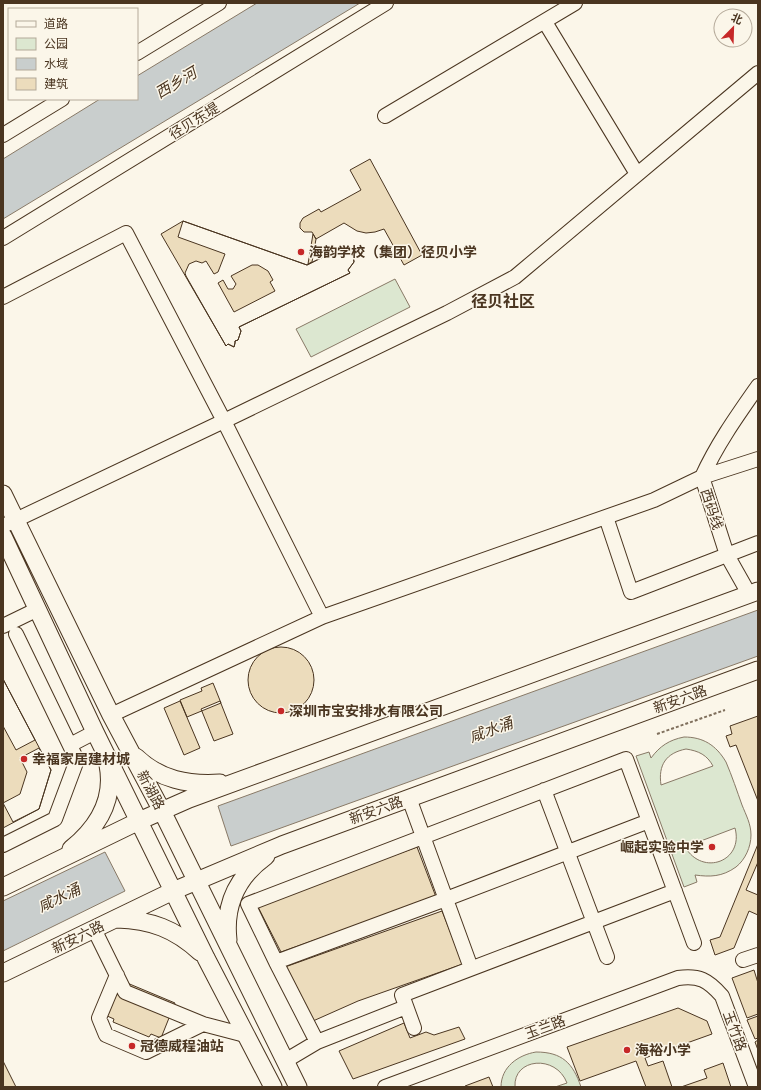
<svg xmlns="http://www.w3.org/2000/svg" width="761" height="1090" font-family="'Roboto Condensed','Noto Sans SC',sans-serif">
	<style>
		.green { fill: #dce7d0; stroke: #887966; fill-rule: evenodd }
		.water { fill: #c9cecd; stroke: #887966 }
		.building { fill: #ecdcbc; stroke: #4a3520; fill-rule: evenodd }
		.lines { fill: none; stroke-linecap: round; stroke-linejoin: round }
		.minor-casing { stroke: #4a3520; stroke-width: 16 }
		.major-casing { stroke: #4a3520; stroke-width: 19 }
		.path { stroke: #7f6f5c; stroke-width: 2; stroke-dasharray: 3 2; stroke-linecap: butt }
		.minor { stroke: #fbf6e9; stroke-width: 14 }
		.major { stroke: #fbf6e9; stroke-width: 17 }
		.poi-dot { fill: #c62828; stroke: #fbf6e9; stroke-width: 1.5 }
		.labels { text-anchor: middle; stroke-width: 3; stroke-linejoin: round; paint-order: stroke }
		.street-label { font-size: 14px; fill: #4a3520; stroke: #fbf6e9 }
		.poi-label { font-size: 14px; font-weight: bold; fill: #4a3520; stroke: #fbf6e9; text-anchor: start }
		.water-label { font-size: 15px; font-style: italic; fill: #4a3520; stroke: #fbf6e9 }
		.quarter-label { font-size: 16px; font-weight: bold; fill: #4a3520; stroke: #fbf6e9 }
	</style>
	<rect width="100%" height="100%" fill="#fbf6e9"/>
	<path class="green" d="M395,279L410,307L311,357L296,329Z
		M684,737C703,737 716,745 726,762C732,776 737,791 742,805C746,815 751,824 751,835C751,847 745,860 736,867C722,877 710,877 695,875L697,882L684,887L636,756L649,752L651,758C660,746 669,740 684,737ZM686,749C699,751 707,755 713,766L661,785C658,765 666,753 686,749ZM735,828C744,861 703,877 685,847Z
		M536,1052C562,1052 573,1063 581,1087H555L567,1083C556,1054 513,1058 515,1087H501C501,1067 518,1055 536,1052Z"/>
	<path class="water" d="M257,3H360L3,219V159L100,99H137V76Z
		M758,610V656L231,846L218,806Z
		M105,852L125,891L3,951V901Z"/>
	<path class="building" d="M370,159L422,255L404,265L384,229L375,232L366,233L357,231L344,223L316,239L312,232H304L300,228V223L303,218L319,209L321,212L361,190L350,170Z
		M183,221L307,265L341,248L348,249L351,252L353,255L354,262L348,270L350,273L239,327L241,331L238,340L235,341V343L234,347L228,344L226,346L186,276L185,273L189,264L196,261L202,263L206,261L214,274L218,272L225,254L178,237ZM252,265H258L268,271L273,280L270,282L275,291L234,312L218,283L223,280L228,289H233L236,284L231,276Z
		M183,221L307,265L341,248L348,249L351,252L353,255L354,262L348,270L350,273L239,327L241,331L238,340L235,341V343L234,347L228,344L226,346L161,234Z
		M313,234L316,239L312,262L308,264Z
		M248 680a33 33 0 1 1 66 0a33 33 0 1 1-66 0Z
		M3,679L51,770L39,809L3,828Z
		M3,679L35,740L16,750L3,726Z
		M213,683L221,703L187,717L180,700L202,691L201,688Z
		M180,701L200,748L184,755L164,708Z
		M220,701L233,734L214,741L201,709Z
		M758,716V801L736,745L730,747L726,736L732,734L730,726Z
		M39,748L51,770L39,809L13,822L3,803L20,794L27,772L20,758Z
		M758,844V862L746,890L758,895V915L749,911L734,948L715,955L710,940L720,937Z
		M417,847L436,897L281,952L257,905Z
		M442,911L463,964L358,1001L313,1021L285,967Z
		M754,970L758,983V1014L747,1018L732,978Z
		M120,980L175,1003L161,1038L151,1034L149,1037L113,1022L114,1019L105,1015Z
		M678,1008L707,1021L712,1034L645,1058L648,1066L663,1061L672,1087H646L636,1061L580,1081L567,1047Z
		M758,1016V1038L755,1039L747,1020Z
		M404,1023L410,1038L426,1032L434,1035L459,1027L465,1039L353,1079L339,1051Z
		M758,1040V1050L755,1042Z
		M3,1061L16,1087H3Z
		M723,1063L731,1087H681L707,1078L704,1070Z
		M489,1077L493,1087H465V1086Z"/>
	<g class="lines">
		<g class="minor-casing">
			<path id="minor" d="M545,22L637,174
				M137,53L219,3
				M385,116L575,3
				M3,135L62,99
				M3,238L386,3
				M3,297L126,233L224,421L322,617
				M606,517L631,592L758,543
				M3,526L224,421L447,313L515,277L758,73
				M749,594L727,555L702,477C717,444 737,416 758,386
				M3,626L38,609
				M111,715L322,617L654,500L702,477L758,459
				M70,745L95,732
				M544,790L607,957
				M409,798L471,968
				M3,845L55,819L77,760L16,634
				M94,929L125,992L203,1024L245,1035
				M743,960L758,955
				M276,962L446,899L649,821
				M117,975L99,1018L106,1035L146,1052L203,1024
				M414,1028L402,995L675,891
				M317,1042L276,962L248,904L626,759L694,943
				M285,1061L317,1042L406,1007
				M385,1087L678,978C699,975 708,980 722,996L756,1087"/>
		</g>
		<g class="major-casing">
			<path id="major" d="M3,494L111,715L162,811L298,1087
				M3,536L95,732L206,958L273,1087
				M136,757C160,780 188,785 220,783
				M71,849C97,828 115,801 108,765
				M3,887L139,821L189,799L758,591
				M117,919C151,920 175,929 200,952
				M228,940C224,905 237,877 266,856
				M3,973L173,891L282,845L758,670"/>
		</g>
		<path class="path" d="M657,734L725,710"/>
		<use href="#minor" class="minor"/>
		<use href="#major" class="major"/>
	</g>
	<g class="poi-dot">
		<circle cx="301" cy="252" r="4"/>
		<circle cx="281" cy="711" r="4"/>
		<circle cx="24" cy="759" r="4"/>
		<circle cx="712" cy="847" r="4"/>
		<circle cx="132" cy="1046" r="4"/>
		<circle cx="627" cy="1050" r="4"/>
	</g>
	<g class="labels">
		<g class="street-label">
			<text transform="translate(194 121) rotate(-32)" y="5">径贝东堤</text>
			<text transform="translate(712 509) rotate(72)" y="5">西码线</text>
			<text transform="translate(680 699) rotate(-20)" y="5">新安六路</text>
			<text transform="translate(151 790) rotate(62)" y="5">新湖路</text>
			<text transform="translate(376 810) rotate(-20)" y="5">新安六路</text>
			<text transform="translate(78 937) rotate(-26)" y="5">新安六路</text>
			<text transform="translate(545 1027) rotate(-20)" y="5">玉兰路</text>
			<text transform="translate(735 1031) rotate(70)" y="5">玉竹路</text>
		</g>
		<g class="poi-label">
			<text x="309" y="257">海韵学校（集团）径贝小学</text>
			<text x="289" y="716">深圳市宝安排水有限公司</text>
			<text x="32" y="764">幸福家居建材城</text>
			<text x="704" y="852" text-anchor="end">崛起实验中学</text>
			<text x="140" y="1051">冠德威程油站</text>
			<text x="635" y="1055">海裕小学</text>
		</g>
		<g class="water-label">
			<text transform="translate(176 83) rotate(-31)" y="5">西乡河</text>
			<text transform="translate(491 730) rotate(-20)" y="5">咸水涌</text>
			<text transform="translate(59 898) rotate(-26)" y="5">咸水涌</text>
		</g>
		<g class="quarter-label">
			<text x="503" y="307">径贝社区</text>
		</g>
	</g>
	<rect width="761" height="1090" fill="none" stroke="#4a3520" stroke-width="8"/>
	<rect x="8" y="8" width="130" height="92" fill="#fbf6e9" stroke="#b4a999"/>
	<rect x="16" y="21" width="20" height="6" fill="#fbf6e9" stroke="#b4a999"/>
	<text x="44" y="28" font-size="12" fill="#4a3520">道路</text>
	<rect x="16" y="38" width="20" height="12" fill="#dce7d0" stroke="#b4a999"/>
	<text x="44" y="48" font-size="12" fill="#4a3520">公园</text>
	<rect x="16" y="58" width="20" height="12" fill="#c9cecd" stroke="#b4a999"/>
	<text x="44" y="68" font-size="12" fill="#4a3520">水域</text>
	<rect x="16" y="78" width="20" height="12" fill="#ecdcbc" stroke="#b4a999"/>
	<text x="44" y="88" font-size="12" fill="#4a3520">建筑</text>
	<g transform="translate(733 28) rotate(23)"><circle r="19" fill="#fbf6e9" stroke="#b4a999"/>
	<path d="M0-3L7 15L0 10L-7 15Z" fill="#c62828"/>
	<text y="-6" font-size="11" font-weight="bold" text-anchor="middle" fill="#4a3520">北</text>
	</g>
</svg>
